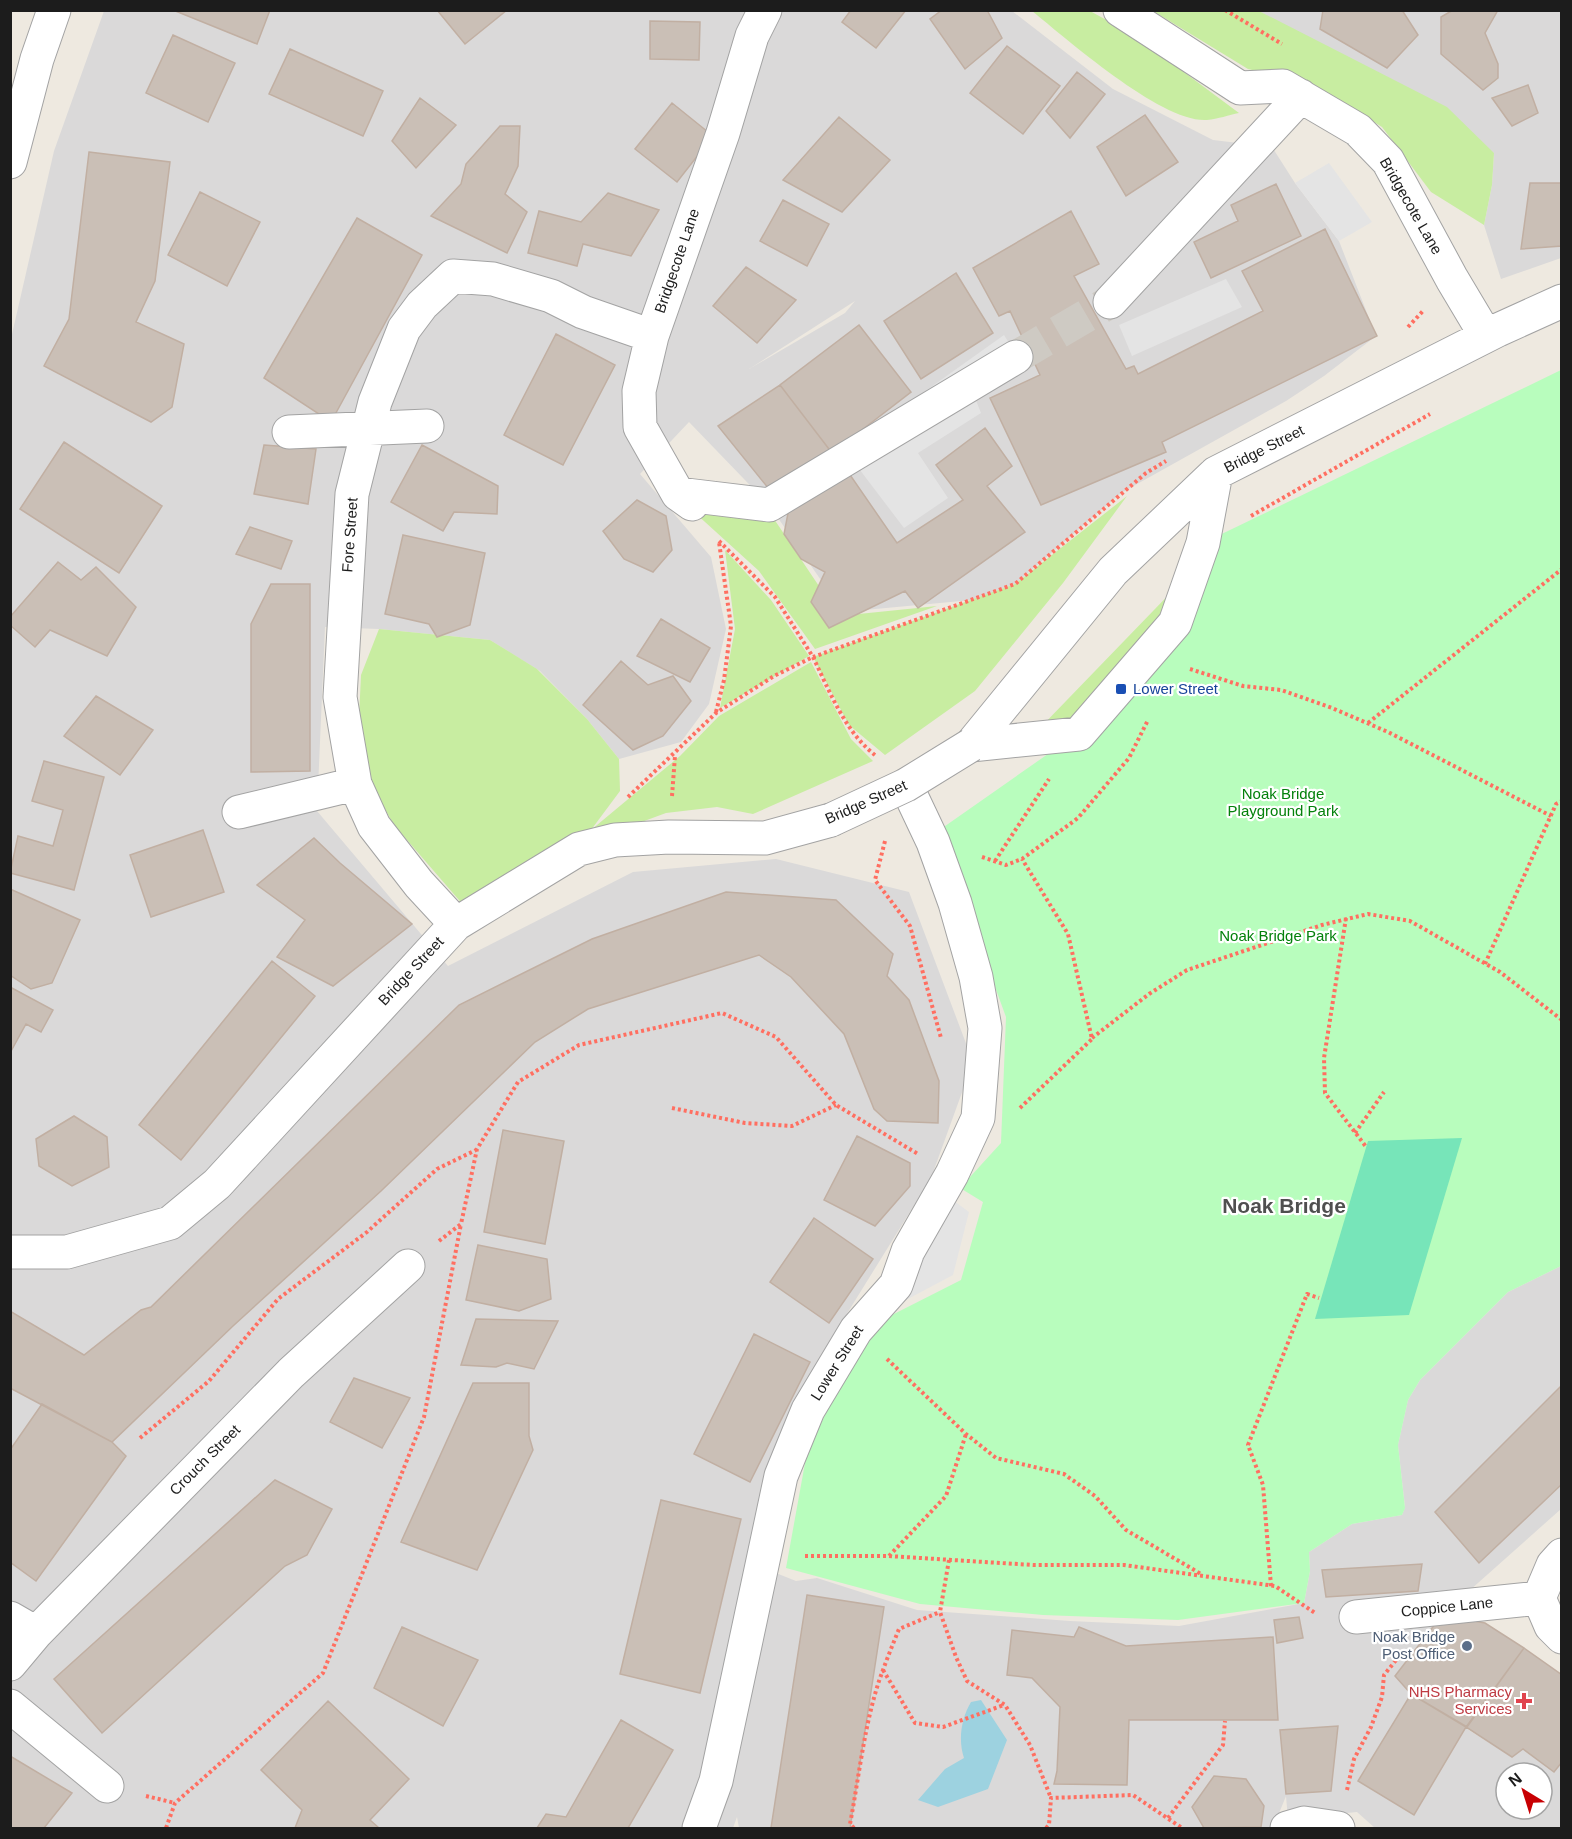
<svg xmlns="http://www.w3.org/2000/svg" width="1572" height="1839" font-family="Arial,sans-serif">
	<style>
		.residential { fill: #dad9d9; fill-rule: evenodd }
		.grass { fill: #c8eda1 }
		.park { fill: #b8fdbd }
		.pitch { fill: #77e5b9 }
		.parking { fill: #e4e4e4 }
		.water { fill: #9dd2e0 }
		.building { fill: #cabfb6; stroke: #c1afa2; stroke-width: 1.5 }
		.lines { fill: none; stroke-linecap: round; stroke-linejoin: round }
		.minor-tunnel { stroke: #cecac3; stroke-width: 33; stroke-dasharray: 33 16; stroke-linecap: butt }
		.minor-casing { stroke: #a3a3a3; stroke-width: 35 }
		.path { stroke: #ff6f61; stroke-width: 4; stroke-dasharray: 3 3; stroke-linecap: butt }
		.minor { stroke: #fff; stroke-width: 33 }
		.minor-bridge-casing { stroke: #a3a3a3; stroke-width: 35; stroke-linecap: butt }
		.minor-bridge { stroke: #fff; stroke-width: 33 }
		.transit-dot { fill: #1a4fb4; stroke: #fff; stroke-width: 2 }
		.service-dot { fill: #5c6f8a; stroke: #fff; stroke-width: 2 }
		.health-dot { fill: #e0444e; stroke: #fff; stroke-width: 2 }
		.labels { text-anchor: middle; stroke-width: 4.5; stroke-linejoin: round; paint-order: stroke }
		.street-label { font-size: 15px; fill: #1c1c1c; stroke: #fff }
		.transit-label { font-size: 15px; fill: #164399; stroke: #fff; text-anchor: start }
		.park-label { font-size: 15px; fill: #03810b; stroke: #fff }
		.service-label { font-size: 15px; fill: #4e5e75; stroke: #fff; text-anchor: end }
		.health-label { font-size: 15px; fill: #be3a42; stroke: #fff; text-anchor: end }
		.district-label { font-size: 21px; font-weight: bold; fill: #4f4f4f; stroke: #fff }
	</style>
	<rect width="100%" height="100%" fill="#eee9e0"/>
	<path class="residential" d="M104,11H1012L1113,89L1213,140L1272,147L1295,183L1339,241L1376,336L1324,376L1286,401L1121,493L1015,584L972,600L843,612L769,505L689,422L640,474L711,557L726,629L709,704L681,742L619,759L587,719L540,671L490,640L379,629L325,627L317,811L448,966L633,872L776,859L909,892L973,1062L931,1178L830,1341L746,1561L796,1581L817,1578L917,1610L1070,1621L1179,1626L1304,1603L1310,1571L1309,1552L1352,1524L1402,1515L1405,1507L1398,1445L1408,1400L1420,1380L1508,1292L1561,1266V1509L1442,1615L1396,1676L1411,1694L1512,1757L1523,1749L1561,1762V1828H1375L1357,1812L1288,1819L1286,1796L1273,1828H739L737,1817L733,1828H11L10,343L54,151ZM855,301L845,313L749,369ZM1506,1773H1542V1809H1506Z
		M1259,11H1561V258L1501,279L1484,225L1492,185L1494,153Z"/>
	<path class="grass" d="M1032,11H1090L1134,35L1239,113C1229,115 1218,119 1207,120C1162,123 1068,40 1032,11Z
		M1153,11H1259L1447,107L1494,153L1492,185L1484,225L1431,192L1382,127L1313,84L1248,69Z
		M1127,496L1063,583L975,691L885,755L849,725L813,657L1015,584Z
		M683,502L770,513L839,616L937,606L815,649L759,571Z
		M725,550L771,600L809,656L720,708L735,629Z
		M1182,581L1169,620L1072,727L1038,730Z
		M379,629L490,640L537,669L587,719L619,759L620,791L591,830L680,756L719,716L811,662L851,739L873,761L753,814L717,807L666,813L571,848L465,907L394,825L357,760L361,675Z"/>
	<path class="park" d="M1561,370V1266L1508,1292L1420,1380L1408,1400L1398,1445L1405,1508L1402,1515L1352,1524L1309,1552L1310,1571L1304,1603L1178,1620L1043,1615L920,1604L786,1568L807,1452L864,1335L886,1318L961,1280L983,1202L960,1188L1001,1143L1006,1017L938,831L1085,728L1175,623L1203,543Z"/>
	<path class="pitch" d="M1462,1138L1409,1315L1315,1319L1368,1141Z"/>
	<path class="parking" d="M1329,163L1372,222L1339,241L1295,183Z
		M1226,279L1242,307L1132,356L1119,325Z
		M1004,335L1026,370L975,398L981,413L918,453L948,498L904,528L844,449Z
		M946,1195L969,1212L953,1275L887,1310Z"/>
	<path class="water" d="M981,1700L1007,1740L988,1789L938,1807L918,1800L945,1769L964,1758C958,1740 961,1719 971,1702Z"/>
	<path class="building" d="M173,10H270L257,44Z
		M437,10H507L465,44Z
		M851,10H906L876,48L842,22Z
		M942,10H987L1002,38L965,69L930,19Z
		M1323,10H1402L1418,35L1387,68L1320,29Z
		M1453,10H1498L1485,33L1498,64V78L1483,90L1441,54V17Z
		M650,21L700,22L699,60L650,59Z
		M173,35L235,63L208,122L146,93Z
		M1007,46L1060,86L1023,134L970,93Z
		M290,49L383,91L363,136L269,94Z
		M1077,72L1105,94L1070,138L1046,111Z
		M1528,85L1538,113L1512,126L1492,98Z
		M420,98L456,125L416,168L392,141Z
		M672,103L713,136L677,182L635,149Z
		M1145,115L1178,162L1126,196L1097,147Z
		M839,117L890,160L842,212L783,180Z
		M500,126H520L518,166L505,194L527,212L507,253L431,216L461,184L466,164Z
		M89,152L170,162L155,281L136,322L184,344L172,407L151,422L44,366L69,319Z
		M1530,183H1562V246L1521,249Z
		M1276,184L1301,236L1211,278L1194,242L1238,221L1231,205Z
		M200,192L260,222L227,286L168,255Z
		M608,193L659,210L631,256L583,244L577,266L528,253L539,211L581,222Z
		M783,200L829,224L807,266L760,241Z
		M1071,211L1099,264L1074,276L1126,369L1134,366L1138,374L1263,311L1242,271L1325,229L1377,336L1162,442L1166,452L1041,505L990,398L1040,375L1010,311L999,316L973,268Z
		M357,218L422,255L331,422L264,378Z
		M746,267L796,300L757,343L713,306Z
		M956,273L993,333L921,379L884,321Z
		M859,325L911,392L832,453L780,385Z
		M556,334L615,365L563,465L504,435Z
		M780,385L832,453L773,494L718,426Z
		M985,428L1012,466L987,486L1025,532L918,608L905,591L829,628L811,602L825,572L801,559L784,534L789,508L846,469L897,543L963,500L936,465Z
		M64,442L162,506L119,573L20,509Z
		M264,445L316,449L308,504L254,494Z
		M422,445L498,486L497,514L454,512L443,531L391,502Z
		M637,500L666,516L672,550L653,572L624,559L603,531Z
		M250,527L292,541L281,569L236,554Z
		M403,535L485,553L470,625L437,637L429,624L385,614Z
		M58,562L81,580L96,567L136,607L107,656L50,630L35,647L10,625V617Z
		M271,584H310V771L251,772V624Z
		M661,619L710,648L690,682L637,656Z
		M621,661L648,685L673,676L691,701L663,736L633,750L583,705Z
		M96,696L153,730L120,775L64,736Z
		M44,761L104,777L74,890L10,873L18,836L53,846L63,810L32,801Z
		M203,830L224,892L151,917L130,855Z
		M314,838L340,863L412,924L333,986L277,957L305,920L257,885Z
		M10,889L80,920L52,983L31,989L10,975Z
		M726,892L836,900L893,954L887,976L909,1000L939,1081L938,1123L887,1121L874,1109L844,1034L791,977L759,955L588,1009L535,1042L381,1191L233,1326L112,1442L10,1388V1311L84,1355L141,1310L151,1307L459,1005L592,939Z
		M272,961L315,996L181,1160L139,1125Z
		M10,987L53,1010L41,1032L26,1024L10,1053Z
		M74,1116L107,1137L109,1167L72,1186L39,1166L36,1139Z
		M503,1130L564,1141L545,1244L484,1232Z
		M857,1136L910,1163V1186L875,1226L824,1200Z
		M814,1218L873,1259L829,1323L770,1282Z
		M478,1245L547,1259L551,1299L519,1311L466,1300Z
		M476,1319L558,1321L534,1369L507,1363L496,1367L461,1365Z
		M754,1334L810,1362L750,1482L694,1454Z
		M354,1378L410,1398L382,1448L330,1422Z
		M473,1383H529V1436L533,1450L477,1570L401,1542Z
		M1562,1385V1484L1479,1563L1435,1512Z
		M42,1404L112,1442L126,1456L36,1581L10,1562V1450Z
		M275,1480L332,1509L307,1555L285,1566L102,1733L54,1679Z
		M661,1500L741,1519L700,1693L620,1674Z
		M1422,1564L1418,1591L1326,1597L1322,1570Z
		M807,1595L884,1607L850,1828H771Z
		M1442,1615L1485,1623L1524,1648L1467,1727L1411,1694L1395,1676Z
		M1299,1617L1303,1638L1277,1643L1274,1620Z
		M402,1627L478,1660L443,1726L374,1688Z
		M1079,1627L1126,1646L1273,1637L1278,1720H1129L1127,1785L1054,1784L1057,1771L1060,1707L1032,1678L1007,1675L1012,1630L1074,1637Z
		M1524,1648L1562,1675V1762L1554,1772L1523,1749L1512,1757L1466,1727Z
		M1411,1694L1466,1727L1414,1815L1358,1781Z
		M328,1701L409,1779L370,1820L379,1828H295L302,1810L261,1770Z
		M621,1720L673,1750L628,1828H537L546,1814L566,1817Z
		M1338,1726L1331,1791L1286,1794L1280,1730Z
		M10,1756L72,1793L44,1828H10Z
		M1214,1776L1246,1779L1264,1806L1261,1827L1204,1828L1192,1807Z"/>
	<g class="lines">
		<path class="minor-tunnel" d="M1016,357L1110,302"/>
		<g class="minor-casing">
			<path id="minor" d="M1120,10L1240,88L1283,86L1358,130L1388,161L1452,279L1486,336
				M10,162L37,59L54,10
				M1110,302L1301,96
				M289,432L427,426
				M678,494L769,505L1016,357
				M692,504L678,494L640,427L639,391L652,336L723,133L752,36L765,10
				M971,745L1113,571L1216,473L1498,330L1562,301
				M971,745L1079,734L1175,623L1203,543L1216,473
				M239,812L355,784
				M456,924L419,884L374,826L355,784L340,697L352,494L375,402L404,329L422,305L453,276L493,279L551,296L583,312L652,336
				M10,1252H67L170,1223L217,1184L456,924L579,849L615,840L669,837L765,838L831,820
				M1562,1555L1553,1565L1539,1598L1551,1626L1562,1637
				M1356,1617L1539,1598
				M10,1618L36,1633
				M10,1664L36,1633L291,1373L408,1266
				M10,1706L107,1786
				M699,1828L716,1781L781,1476L808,1410L856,1330L896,1285L908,1251L952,1174L978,1118L985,1028L976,977L955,903L933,842L906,785
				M1287,1828L1304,1823L1338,1828"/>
		</g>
		<path class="path" d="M1225,10L1282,44
			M1408,327L1423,311
			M1251,516L1430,414
			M719,541L775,597L813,657L1015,584L1146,473L1166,461
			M1190,669L1243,686L1281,690L1332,708L1388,732L1551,816
			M716,712L724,680L731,626L719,542
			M1368,723L1562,569
			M672,796L675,756
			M628,797L716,713L774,676L813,657C829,690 845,732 875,755
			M885,841L875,880L910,926L941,1038
			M982,857L1006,865L1022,859L1078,818L1129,758L1148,720
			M995,861L1049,779
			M1346,918L1324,1058L1325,1093L1367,1148
			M1485,964L1556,804L1562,801
			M1092,1038L1149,994L1187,970L1322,925L1368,914L1410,921L1500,972L1562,1020
			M672,1108L745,1123L792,1126L836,1105
			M1020,1108L1092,1039L1068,934L1022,859
			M1355,1133L1384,1092
			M439,1241L461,1224L477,1149L518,1082L579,1045L722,1013L776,1037L836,1105L918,1154
			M887,1359L966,1434L996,1458L1064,1474L1095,1496L1126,1530L1201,1574
			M140,1438L209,1381L278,1299L367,1232L437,1169L476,1150
			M805,1556H888L1033,1565H1124L1275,1586L1315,1613
			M889,1556L946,1496L966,1434
			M949,1560L940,1612L956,1657L967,1681L1005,1705L1030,1745L1051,1798
			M1271,1586L1263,1485L1248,1445L1307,1294L1319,1298
			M883,1670L915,1723L943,1727L1004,1705
			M1347,1790L1354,1759L1371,1727L1382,1697L1384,1675L1401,1654
			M146,1796L175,1803
			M1168,1818L1223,1745L1225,1721
			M166,1828L175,1803L323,1673L424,1417L461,1224
			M854,1828L850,1824C859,1777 864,1727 879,1681C885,1664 892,1646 899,1629L940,1612
			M1046,1828L1049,1825L1051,1798L1133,1795L1182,1828"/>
		<use href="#minor" class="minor"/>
		<g class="minor-bridge-casing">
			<path id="minor-bridge" d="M831,820L906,785L971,745"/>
		</g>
		<use href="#minor-bridge" class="minor-bridge"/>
	</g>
	<rect class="transit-dot" x="1115" y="683" width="12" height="12" rx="3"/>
	<circle class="service-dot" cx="1467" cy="1646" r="6"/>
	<path class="health-dot" d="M1521 1692h6v6h6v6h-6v6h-6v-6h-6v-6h6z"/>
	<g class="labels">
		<g class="street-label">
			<text transform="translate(1411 206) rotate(60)" y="5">Bridgecote Lane</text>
			<text transform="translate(677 261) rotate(-71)" y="5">Bridgecote Lane</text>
			<text transform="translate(1264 449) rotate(-27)" y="5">Bridge Street</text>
			<text transform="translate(350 535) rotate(-86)" y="5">Fore Street</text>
			<text transform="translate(866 802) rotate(-24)" y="5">Bridge Street</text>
			<text transform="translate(411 971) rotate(-47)" y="5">Bridge Street</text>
			<text transform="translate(837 1363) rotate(-58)" y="5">Lower Street</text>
			<text transform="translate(205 1460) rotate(-45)" y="5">Crouch Street</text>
			<text transform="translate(1447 1607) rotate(-6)" y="5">Coppice Lane</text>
		</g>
		<g class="transit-label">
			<text x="1133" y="694">Lower Street</text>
		</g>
		<g class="park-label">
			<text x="1283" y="799">Noak Bridge<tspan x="1283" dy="17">Playground Park</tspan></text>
			<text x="1278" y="941">Noak Bridge Park</text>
		</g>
		<g class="service-label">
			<text x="1455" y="1642">Noak Bridge<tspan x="1455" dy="17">Post Office</tspan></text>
		</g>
		<g class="health-label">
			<text x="1512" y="1697">NHS Pharmacy<tspan x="1512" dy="17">Services</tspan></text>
		</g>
		<g class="district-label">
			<text x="1284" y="1213">Noak Bridge</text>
		</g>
	</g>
	<rect width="1572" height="1839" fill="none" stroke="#1c1c1c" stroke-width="24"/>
	<g transform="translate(1524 1791) rotate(322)"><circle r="28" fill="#ffffff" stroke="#a4a4a4" stroke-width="1.5"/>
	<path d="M0-4.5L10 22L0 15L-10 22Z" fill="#c80003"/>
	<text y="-9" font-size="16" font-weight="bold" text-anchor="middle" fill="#1c1c1c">N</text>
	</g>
</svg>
